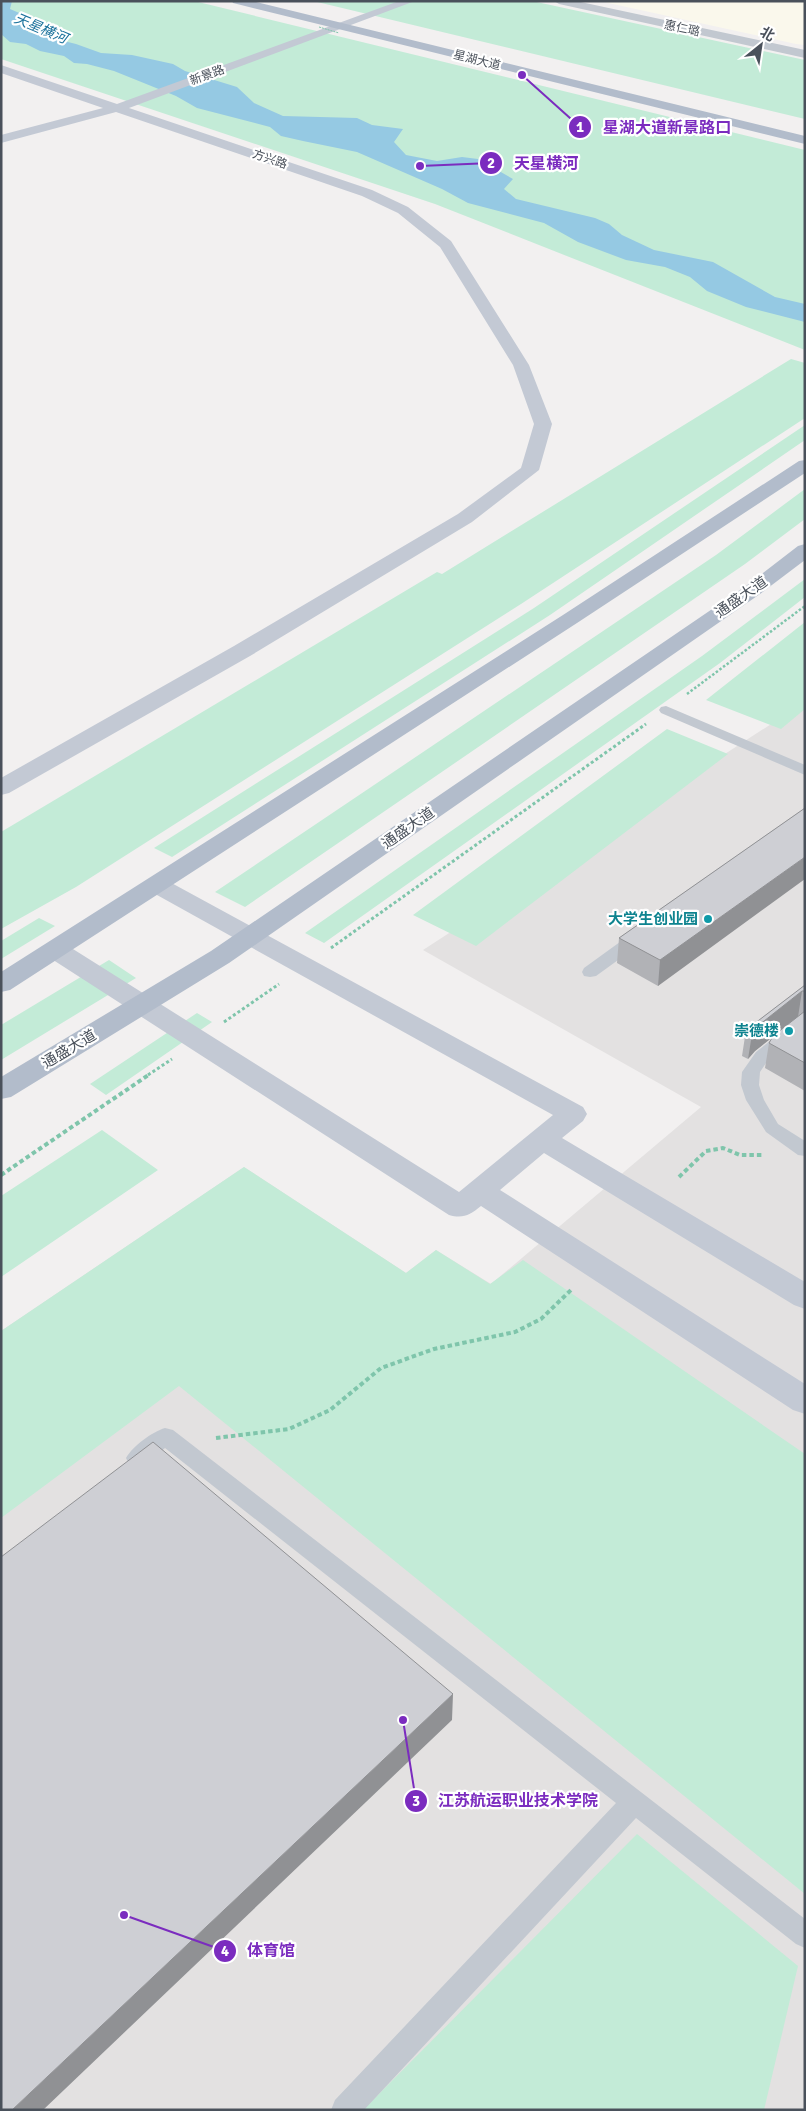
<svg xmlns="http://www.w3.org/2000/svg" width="806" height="2111" font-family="Signika,'Noto Sans SC',sans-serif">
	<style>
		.commercial { fill: #faf8ec }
		.education { fill: #e3e1e1 }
		.green { fill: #c3ebd7 }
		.water { fill: #95c9e3 }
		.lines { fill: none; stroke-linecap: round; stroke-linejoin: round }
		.path-far2 { stroke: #7fc5ab; stroke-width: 2.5; stroke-dasharray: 2.5 2; stroke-linecap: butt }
		.path-far1 { stroke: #7fc5ab; stroke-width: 3; stroke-dasharray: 3 2.5; stroke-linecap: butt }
		.path { stroke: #7fc5ab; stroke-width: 4; stroke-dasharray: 4.5 3; stroke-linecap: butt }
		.lane { fill: #c2c8d0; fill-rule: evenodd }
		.street { fill: #c2c8d0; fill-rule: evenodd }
		.secondary { fill: #c3c9d4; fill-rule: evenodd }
		.primary { fill: #b2bccb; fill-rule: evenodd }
		.path-bridge { stroke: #7fc5ab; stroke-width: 1; stroke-dasharray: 2 1; stroke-linecap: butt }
		.wall { fill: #b1b2b6 }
		.shaded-wall { fill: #909194 }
		.building { fill: #cecfd4; stroke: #909194 }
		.culture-dot { fill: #0f9aa8; stroke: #fff; stroke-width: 2 }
		.labels { text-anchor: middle; stroke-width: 4.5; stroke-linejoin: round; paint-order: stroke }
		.far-street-label { font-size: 12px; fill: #4a515b; stroke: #fff }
		.far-water-label { font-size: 14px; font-style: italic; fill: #1b729c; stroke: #fff }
		.street-label { font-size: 15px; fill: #4a515b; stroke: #fff }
		.culture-label { font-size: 15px; font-weight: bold; fill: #0d838f; stroke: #fff; text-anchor: end }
		.leader { fill: none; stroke: #7b2cbf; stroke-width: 2 }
		.callout-dot { fill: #7b2cbf; stroke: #fff; stroke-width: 2 }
		.mark-label { font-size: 15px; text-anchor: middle; font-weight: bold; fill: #fff }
		.callout-label { font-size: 16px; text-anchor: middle; font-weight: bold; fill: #7b2cbf; stroke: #fff; stroke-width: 4.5; stroke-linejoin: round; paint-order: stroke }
	</style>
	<rect width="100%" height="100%" fill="#f2f0f0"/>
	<path class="commercial" d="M599,1H805V45L796,44Z"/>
	<path class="education" d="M805,702V2110H1V1331L244,1167L406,1273L436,1250L491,1284L701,1107L423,950Z"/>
	<path class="green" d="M1,1H194L805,150V350L435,204L1,59Z
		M313,1H532L805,60V119Z
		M791,359L805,363V418L521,604L76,887L1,929V832L437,572L442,574Z
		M805,425V440L550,615L172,857L154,848L534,608Z
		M805,489V519L745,564L245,907L215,892L716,555Z
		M805,579V597L720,663L324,943L305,933L702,656Z
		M805,622V709L781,729L706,700Z
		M667,729L728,754L476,946L413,915Z
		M39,918L55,926L1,959V941Z
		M109,960L136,978L1,1060V1025Z
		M197,1013L212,1022L106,1095L90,1084Z
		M102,1130L158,1170L1,1277V1196Z
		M244,1167L406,1273L436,1250L490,1284L523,1260L805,1454V1894L179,1386L1,1518V1331Z
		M637,1834L798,1966L764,2110H363Z"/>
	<path class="water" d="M1,1H12L10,9L24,15L18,20L32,25L28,32L76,44L101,53L132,55L173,64L185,71L237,87L254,103L283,116L357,118L372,125L403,129L394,142L406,155L437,161L462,157L478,159L513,179L504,189L516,199L595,218L609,224L622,235L654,250L713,262L775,297L805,304V322L746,307L707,291L690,277L665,267L626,260L578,242L544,223L468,203L442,189L357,152L303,141L281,136L270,127L197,108L176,96L114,71L87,64L74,63L64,56L40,51L26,44L10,42L1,34Z"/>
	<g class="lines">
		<path class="path-far2" d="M687,694L805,606"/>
		<path class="path-far1" d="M331,948L646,724
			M224,1022L279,984
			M148,1075L172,1059"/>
		<path class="path" d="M1,1175L150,1074
			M679,1177L706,1151L723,1148L740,1155H764
			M216,1438L289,1429L330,1410L381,1368L434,1349L515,1332L541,1319L572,1289"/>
		<path class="lane" d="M666,706L805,765V775L661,713L659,710L661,707Z
			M637,933L643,934L645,938L643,942L596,976L590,977L584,976L582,972L584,968L631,934Z
			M805,1017V1031L768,1060L760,1072L759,1085L764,1100L778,1124L805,1141V1156L798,1155L766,1132L746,1100L741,1085L742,1072L756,1052L799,1018Z
			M165,1428L173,1430L805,1919V1948L796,1944L636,1818L364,2110H331L335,2100L616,1803L165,1448C154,1457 144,1469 129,1464L126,1458C133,1446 152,1432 165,1428Z"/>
		<path class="street" d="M554,1H576L805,50V58L559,4Z"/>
		<path class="secondary" d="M399,1H415L129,108L372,190L408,207L451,241L529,365L552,424L539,470L472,522L250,656L9,793L1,795V778L234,646L458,514L521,468L534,424L513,365L440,247L398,213L362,196L116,112L1,143V135L103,108L1,73V65L117,104Z
			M157,878L166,880L583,1107L587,1114L583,1121L562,1138L805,1282V1309L794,1305L544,1153L500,1190L805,1384V1414L793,1410L481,1206C470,1215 463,1219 449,1215L47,956L43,950L47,944L56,942L65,944L459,1192L553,1115L148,890L145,885L148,880Z"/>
		<path class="primary" d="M232,1H252L805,136V144L233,3Z
			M805,460V473L577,623L10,990L1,992V972L563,615L799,461Z
			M805,544V560L760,594L229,963L11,1097L1,1099V1077L211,951L746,586L798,546Z"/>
		<path class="path-bridge" d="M319,27L339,33"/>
	</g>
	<path class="wall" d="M805,808L658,986L617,963L619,938Z
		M805,985V1091L765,1068L769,1043L773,1036L755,1051L748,1059L742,1056L746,1030Z"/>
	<path class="shaded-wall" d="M805,857V879L658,986L660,960Z
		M802,991L798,1017L755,1051L748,1059L752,1034L759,1025Z
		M453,1694L452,1720L43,2110H12Z"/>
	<path class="building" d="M805,808V857L660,960L619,938Z
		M805,985V991H802L759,1025L752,1034L746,1030Z
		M805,1011V1063L769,1043L773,1036Z
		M153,1442L453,1694L12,2110H1V1557Z"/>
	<g class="culture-dot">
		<circle cx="708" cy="919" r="5"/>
		<circle cx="789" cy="1031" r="5"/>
	</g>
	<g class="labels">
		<g class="far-street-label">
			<text transform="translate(682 28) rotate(12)" y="4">惠仁璐</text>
			<text transform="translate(477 60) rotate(14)" y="4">星湖大道</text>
			<text transform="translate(207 75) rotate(-20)" y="4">新景路</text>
			<text transform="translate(270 159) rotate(19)" y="4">方兴路</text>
		</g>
		<g class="far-water-label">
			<text transform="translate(41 28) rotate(23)" y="5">天星横河</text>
		</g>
		<g class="street-label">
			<text transform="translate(741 597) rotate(-35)" y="5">通盛大道</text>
			<text transform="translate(408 828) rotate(-35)" y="5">通盛大道</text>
			<text transform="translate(69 1049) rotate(-31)" y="5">通盛大道</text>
		</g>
		<g class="culture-label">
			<text x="698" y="924">大学生创业园</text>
			<text x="779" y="1036">崇德楼</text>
		</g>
	</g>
	<path class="leader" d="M522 75L580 127M420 166L491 163M403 1720L416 1801M124 1915L225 1951"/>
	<g class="callout-dot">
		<circle cx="522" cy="75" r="5"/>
		<circle cx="420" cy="166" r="5"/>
		<circle cx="403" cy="1720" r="5"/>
		<circle cx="124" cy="1915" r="5"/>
		<circle cx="580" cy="127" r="12"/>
		<circle cx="491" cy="163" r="12"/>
		<circle cx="416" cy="1801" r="12"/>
		<circle cx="225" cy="1951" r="12"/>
	</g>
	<g class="mark-label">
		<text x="580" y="132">1</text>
		<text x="491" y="168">2</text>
		<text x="416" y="1806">3</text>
		<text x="225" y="1956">4</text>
	</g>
	<g class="callout-label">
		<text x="667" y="133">星湖大道新景路口</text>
		<text x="546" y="169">天星横河</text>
		<text x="518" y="1806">江苏航运职业技术学院</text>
		<text x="271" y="1956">体育馆</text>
	</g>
	<rect width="806" height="2111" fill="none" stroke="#4a515b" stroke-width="5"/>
	<g transform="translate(761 45) rotate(30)" stroke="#ffffff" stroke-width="4" paint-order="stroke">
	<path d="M0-4L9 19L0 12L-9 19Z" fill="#4a515b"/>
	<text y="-8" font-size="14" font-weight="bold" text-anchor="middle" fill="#4a515b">北</text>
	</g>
</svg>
